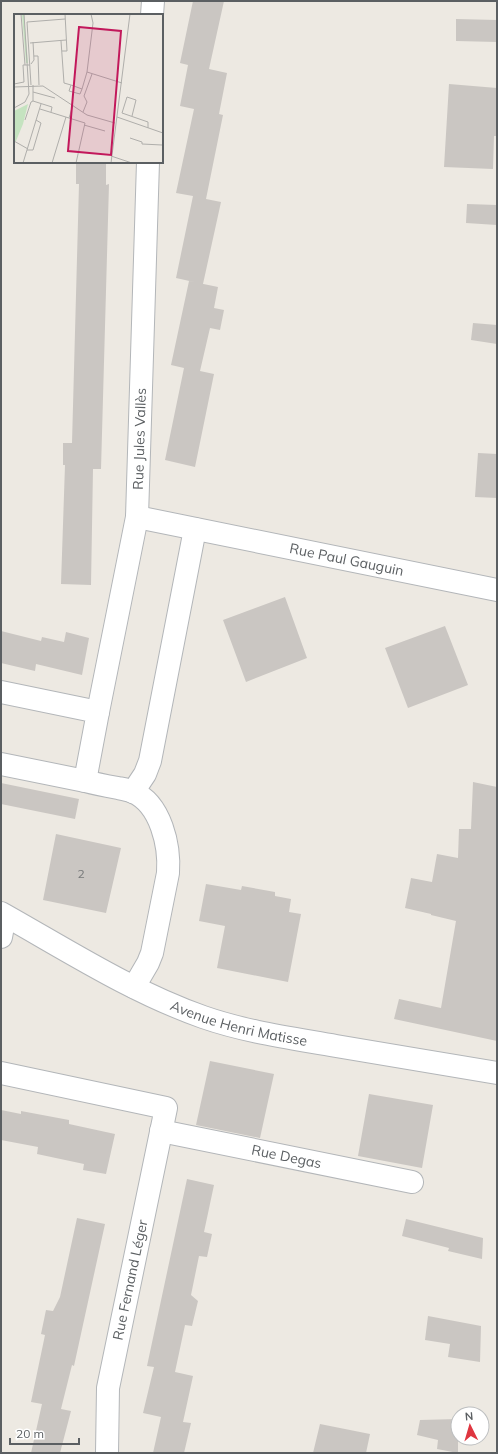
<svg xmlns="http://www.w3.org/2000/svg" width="498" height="1454" font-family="Mulish,sans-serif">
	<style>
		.building { fill: #cac6c2 }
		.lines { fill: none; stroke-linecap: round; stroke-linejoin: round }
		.minor-casing { stroke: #b3b6b9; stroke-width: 24 }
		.minor { stroke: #fff; stroke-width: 22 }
		.labels { text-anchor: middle; stroke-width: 3.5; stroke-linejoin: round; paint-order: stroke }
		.number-label { font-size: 12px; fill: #77797a }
		.street-label { font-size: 14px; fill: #5b5f62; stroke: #fff }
		.inset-road { fill: none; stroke: #afaeab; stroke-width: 1 }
		.view { fill: #c2185b; fill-opacity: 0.15; stroke: #c2185b; stroke-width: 2 }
		.inset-edge { fill: none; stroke: #5b5f62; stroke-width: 2 }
	</style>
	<rect width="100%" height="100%" fill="#ede9e2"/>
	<path class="building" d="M193,1H224L209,69L227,73L219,114L223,115L206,199L221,202L203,284L176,278L193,196L176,193L194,109L180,106L188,65L180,63Z
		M456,19L497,20V42L456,41Z
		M449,84L497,88V136H494L493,169L444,167Z
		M76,162H106V185L109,184L101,469H93L91,585L61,584L65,465H63V443H72L79,184H76Z
		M467,204L497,205V225L466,223Z
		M189,281L218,287L214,308L224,310L220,330L210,328L200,371L214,374L195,467L165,460L184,368L171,365Z
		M473,323L497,325V344L471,340Z
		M478,453L497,454V498L475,497Z
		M285,597L307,658L246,682L223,620Z
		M445,626L468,685L408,708L385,648Z
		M1,631L41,641L42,637L64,642L66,632L89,638L82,675L36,664L35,671L1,663Z
		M473,782L497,787V1041L394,1019L399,999L441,1008L456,921L431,915V914L405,908L411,878L432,882L437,854L458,858L459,829H471Z
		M1,783L79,799L75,819L1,804Z
		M56,834L121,848L106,913L43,900Z
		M206,884L241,890L242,886L275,892V896L291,899L289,912L301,914L288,982L217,968L225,926L199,921Z
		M210,1061L274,1074L260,1138L196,1125Z
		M369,1094L433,1105L422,1168L358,1156Z
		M1,1110L21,1114V1111L69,1120V1124L115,1134L106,1174L83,1170L84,1164L37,1154L38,1147L1,1140Z
		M187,1179L214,1185L204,1232L212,1234L207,1257L199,1256L191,1295L198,1301L192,1326L185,1325L175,1372L193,1376L183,1422L191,1423L184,1453H153L161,1417L143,1413L154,1367L147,1366Z
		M77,1218L105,1224L74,1366L72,1365L61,1409L71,1411L60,1453H31L42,1404L31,1402L45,1335L41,1334L46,1310L53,1311L60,1297Z
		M406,1219L483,1238L482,1259L448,1251L449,1248L402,1236Z
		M428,1316L481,1326L480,1362L448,1357L450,1344L425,1340Z
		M458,1419V1453L437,1449L438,1440L417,1435L420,1420Z
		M320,1424L370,1434L366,1453H313Z"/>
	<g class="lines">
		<g class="minor-casing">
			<g id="minor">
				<path d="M152,15L153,1"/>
				<path id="s1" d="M137,517L497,590"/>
				<path d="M1,692L98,712L85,781L1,764"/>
				<path id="s2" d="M98,712L137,517L148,162"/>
				<path d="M85,781C96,784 107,786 118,788C123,789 129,790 133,792C161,804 170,846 168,873L152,953L148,963L134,987"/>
				<path d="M133,792L145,774L150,761L195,529"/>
				<path id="s3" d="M1,913C67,950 132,992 203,1017C246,1032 291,1038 336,1046C390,1055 443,1064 497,1073"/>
				<path d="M1,937L5,916"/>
				<path d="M1,1073L166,1108L108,1388L107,1453"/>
				<path id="s4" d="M161,1131L412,1182"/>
			</g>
		</g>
		<use href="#minor" class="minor"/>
	</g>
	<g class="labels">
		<g class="number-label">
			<text x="81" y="878">2</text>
		</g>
		<g class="street-label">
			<text dy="5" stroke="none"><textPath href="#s2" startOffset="277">Rue Jules Vallès</textPath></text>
			<text dy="5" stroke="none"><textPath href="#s1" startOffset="214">Rue Paul Gauguin</textPath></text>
			<text dy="5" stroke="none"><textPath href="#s3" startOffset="264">Avenue Henri Matisse</textPath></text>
			<text dy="5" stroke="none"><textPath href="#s4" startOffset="128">Rue Degas</textPath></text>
			<text transform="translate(130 1280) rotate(-78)" y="5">Rue Fernand Léger</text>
		</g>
	</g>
	<g transform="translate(14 14)">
		<rect width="149" height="149" fill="#ede9e2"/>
		<path d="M8,0H10L14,49H12ZM14,90L9,110L2,127H0V97Z" fill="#c5e3c0"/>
		<path class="inset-road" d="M7,0L11,51M47,27L50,69L57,71L68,75L66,80L55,77L57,71M16,29L52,26M48,37H53L51,0M20,42H24L25,71M17,50L20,46L19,28M73,58L108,69M0,70L10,68L9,51H16M17,71L13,8L51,5M19,71V87M0,73L29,72L73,101L101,109M68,75L73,58L79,9L77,0M19,78L41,84M70,82L78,60M19,87L38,93L37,98M0,94L11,88L15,80L10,0M26,95L71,109L62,149M69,98L73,88L70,82M118,102L122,86L113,83L108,99L134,108V114M103,103L149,119M55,104L59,91M11,106L17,88L19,87M70,111L91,117M149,121V140M116,124L128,128V130L148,131M0,127L14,135M13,136H19L27,109L22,106M97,142L118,149M9,149L27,90M38,149L52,103M97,149L116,0"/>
		<path class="view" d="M65,13L107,17L97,141L54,137Z"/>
		<rect width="149" height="149" class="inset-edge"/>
	</g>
	<rect width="498" height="1454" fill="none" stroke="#5b5f62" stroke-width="4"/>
	<g transform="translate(470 1426) rotate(355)"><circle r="19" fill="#ffffff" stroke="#bdbfc0"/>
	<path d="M0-3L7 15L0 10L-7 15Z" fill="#df3640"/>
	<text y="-6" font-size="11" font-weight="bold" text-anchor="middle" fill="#5b5f62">N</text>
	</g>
	<path d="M10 1438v6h69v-6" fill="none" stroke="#5b5f62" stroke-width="2"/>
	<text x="16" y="1438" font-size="12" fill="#5b5f62" stroke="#ffffff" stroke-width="3" paint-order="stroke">20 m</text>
</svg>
